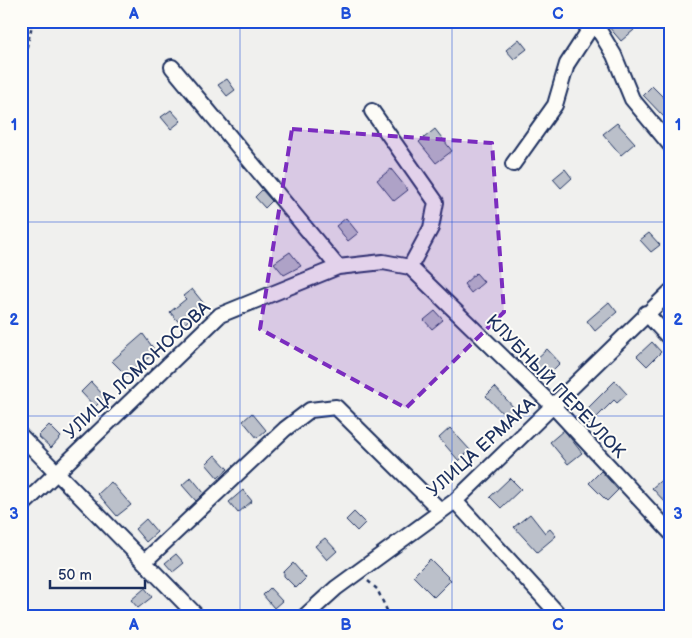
<svg xmlns="http://www.w3.org/2000/svg" width="692" height="638" font-family="'Balsamiq Sans',sans-serif">
	<style>
		.building { fill: #bbc0ca; stroke: #1b2f5e }
		.lines { fill: none; stroke-linecap: round; stroke-linejoin: round }
		.minor-casing { stroke: #1b2f5e; stroke-width: 18 }
		.path { stroke: #1b2f5e; stroke-width: 2.5; stroke-dasharray: 4 4; stroke-linecap: butt }
		.minor { stroke: #fdfcf7; stroke-width: 14 }
		.marked { fill: #7b2cbf; fill-opacity: 0.2; stroke: #7b2cbf; stroke-width: 4; stroke-dasharray: 10 6; stroke-linejoin: round }
		.grid { fill: none; stroke: #1d4ed8; stroke-width: 1; stroke-opacity: 0.55 }
		.labels { text-anchor: middle; stroke-width: 4; stroke-linejoin: round; paint-order: stroke }
		.street-label { font-size: 18px; fill: #1b2f5e; stroke: #fdfcf7 }
		.neatline { fill: none; stroke: #1d4ed8; stroke-width: 2 }
		.grid-label { font-size: 16px; text-anchor: middle; font-weight: bold; fill: #1d4ed8 }
	</style>
	<rect width="100%" height="100%" fill="#f0f0ee"/>
	<filter id="ink" filterUnits="userSpaceOnUse"><feTurbulence type="fractalNoise" baseFrequency=".02" numOctaves="2"/><feDisplacementMap in="SourceGraphic" scale="10" xChannelSelector="R" yChannelSelector="G"/><feConvolveMatrix kernelMatrix="1 2 1 2 8 2 1 2 1" color-interpolation-filters="sRGB"/></filter>
	<g filter="url(#ink)">
		<path class="building" d="M614,21H626L634,30L621,41L608,26Z
			M519,39L527,49L514,59L506,50Z
			M227,79L235,90L227,96L218,85Z
			M652,86L671,105V110L664,117L643,95Z
			M171,110L181,121L171,129L161,117Z
			M617,123L635,143L621,155L603,134Z
			M435,129L452,151L436,163L419,142Z
			M391,169L408,190L394,201L377,180Z
			M565,169L572,178L561,188L553,179Z
			M262,190L272,201L265,208L255,197Z
			M346,218L358,233L348,241L336,226Z
			M649,233L660,245L651,252L640,240Z
			M290,252L301,266L284,275L274,263Z
			M476,273L484,282L471,293L464,284Z
			M192,289L205,305L182,326L170,312L186,299L183,296Z
			M609,302L617,312L595,331L587,321Z
			M435,311L443,320L432,329L424,320Z
			M143,334L156,352L135,368L128,377L112,361Z
			M652,342L661,352L647,366L637,356Z
			M547,349L560,363L547,376L533,362Z
			M615,381L627,394L617,403L614,400L589,425L580,416Z
			M91,382L105,397L95,407L81,392Z
			M495,387L515,409L506,417L486,396Z
			M252,413L266,430L257,438L243,421Z
			M49,425L61,437L51,448L38,436Z
			M450,428L470,450L459,461L439,438Z
			M564,430L582,453L568,464L550,442Z
			M215,455L228,469L218,478L206,464Z
			M601,471L618,490L607,501L589,483Z
			M191,477L204,493L196,501L182,485Z
			M665,477L671,484V497L665,502L652,488Z
			M510,478L521,489L501,508L490,497Z
			M111,482L131,505L117,516L98,494Z
			M243,490L252,501L238,513L229,502Z
			M354,512L365,523L357,531L346,520Z
			M530,514L545,533L550,529L556,536L537,552L514,527Z
			M146,519L157,532L146,542L135,529Z
			M325,538L337,551L327,560L315,546Z
			M176,554L184,563L173,572L165,563Z
			M430,559L451,580L434,597L413,576Z
			M293,563L306,578L296,588L284,576V572Z
			M145,588L152,597L138,608L131,600Z
			M270,588L282,601L274,608L263,595Z"/>
		<g class="lines">
			<g class="minor-casing">
				<path id="minor" d="M594,22L614,55L632,99L671,146
					M172,67L338,267
					M372,111L436,202L431,228L410,267
					M513,164L555,105L567,64L595,21
					M646,313L671,340
					M21,436L198,617
					M455,501L561,617
					M21,507L220,315L338,267L383,262L410,267L553,406L671,533
					M144,562L285,429L310,410L336,407L440,510
					M304,617L336,588L455,501L671,291"/>
			</g>
			<path class="path" d="M21,71L33,21
				M368,581L377,589L390,617"/>
			<use href="#minor" class="minor"/>
		</g>
	</g>
	<path class="marked" d="M292,129L492,143L504,312L406,408L260,329Z"/>
	<path class="grid" d="M240,21V617M452,21V617M21,222H671M21,416H671"/>
	<g class="labels">
		<g class="street-label">
			<text transform="translate(137 370) rotate(-43)" y="6">УЛИЦА ЛОМОНОСОВА</text>
			<text transform="translate(556 386) rotate(46)" y="6">КЛУБНЫЙ ПЕРЕУЛОК</text>
			<text transform="translate(481 447) rotate(-42)" y="6">УЛИЦА ЕРМАКА</text>
		</g>
	</g>
	<rect width="692" height="638" fill="none" stroke="#fdfcf7" stroke-width="55"/>
	<path d="M50 580v8h95v-8" fill="none" stroke="#1b2f5e" stroke-width="2.5"/>
	<text x="58" y="580" font-size="15" fill="#1b2f5e" stroke="#fdfcf7" stroke-width="4" paint-order="stroke">50 m</text>
	<rect x="28" y="28" width="636" height="582" class="neatline"/>
	<g class="grid-label">
		<text x="134" y="19">A</text>
		<text x="346" y="19">B</text>
		<text x="558" y="19">C</text>
		<text x="14" y="130">1</text>
		<text x="678" y="130">1</text>
		<text x="14" y="325">2</text>
		<text x="678" y="325">2</text>
		<text x="14" y="519">3</text>
		<text x="678" y="519">3</text>
		<text x="134" y="630">A</text>
		<text x="346" y="630">B</text>
		<text x="558" y="630">C</text>
	</g>
</svg>
